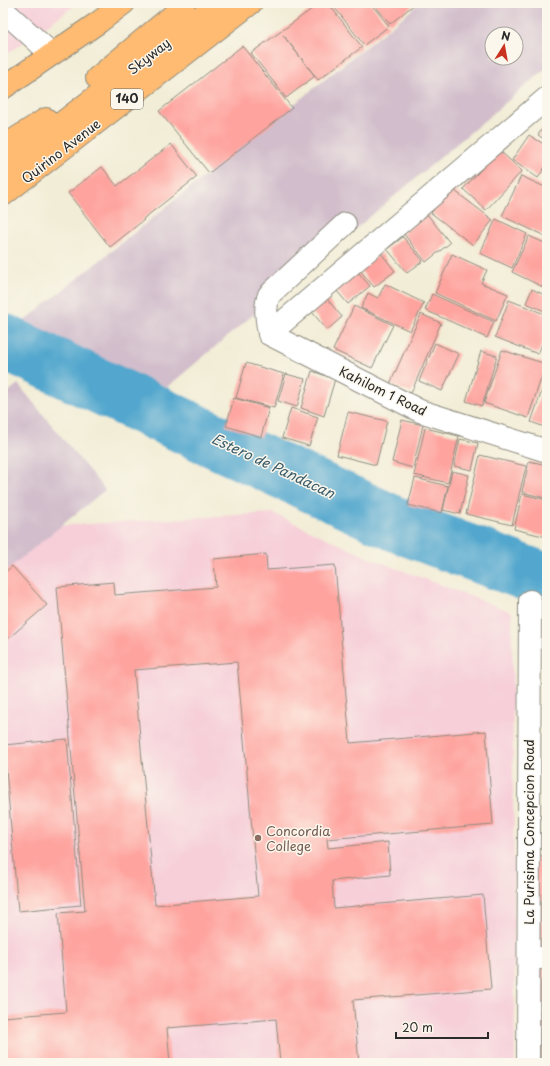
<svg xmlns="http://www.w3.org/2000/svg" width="550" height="1066" font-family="'Playpen Sans',sans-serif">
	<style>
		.built { fill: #f6cfd9 }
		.industrial { fill: #d1bdcb; fill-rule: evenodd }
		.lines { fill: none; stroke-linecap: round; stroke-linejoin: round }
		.river { stroke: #52a7ce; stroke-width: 55 }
		.building { fill: #fea39e; fill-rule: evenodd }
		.minor-casing { stroke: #8e8c80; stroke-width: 24 }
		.major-casing { stroke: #8e8c80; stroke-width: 24 }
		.highway-casing { stroke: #8e8c80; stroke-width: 24 }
		.minor { stroke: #fff; stroke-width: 22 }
		.major { stroke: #febb71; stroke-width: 22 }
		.highway { stroke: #febb71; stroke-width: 22 }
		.education-dot { fill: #8d6e63; stroke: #fbf7ec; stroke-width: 1.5 }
		.labels { text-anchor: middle; stroke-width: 3; stroke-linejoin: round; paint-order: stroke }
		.shield { fill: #fbf7ec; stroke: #696865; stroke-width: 1 }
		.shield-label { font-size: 12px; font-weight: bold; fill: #2b2b2b }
		.street-label { font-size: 13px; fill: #2b2b2b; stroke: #fbf7ec }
		.education-label { font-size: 13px; fill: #785e54; stroke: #fbf7ec; text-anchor: start }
		.water-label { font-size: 14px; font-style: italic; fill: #3b5d6c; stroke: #fbf7ec }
	</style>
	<rect width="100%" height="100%" fill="#fbf7ec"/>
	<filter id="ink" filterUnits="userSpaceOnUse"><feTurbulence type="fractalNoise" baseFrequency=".025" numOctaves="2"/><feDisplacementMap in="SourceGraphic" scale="8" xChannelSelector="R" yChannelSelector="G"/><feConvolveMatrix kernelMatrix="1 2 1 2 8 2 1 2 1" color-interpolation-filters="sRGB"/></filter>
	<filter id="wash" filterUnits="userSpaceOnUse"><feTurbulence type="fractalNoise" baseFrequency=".012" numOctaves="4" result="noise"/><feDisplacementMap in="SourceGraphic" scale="16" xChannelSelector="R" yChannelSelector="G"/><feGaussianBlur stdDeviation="0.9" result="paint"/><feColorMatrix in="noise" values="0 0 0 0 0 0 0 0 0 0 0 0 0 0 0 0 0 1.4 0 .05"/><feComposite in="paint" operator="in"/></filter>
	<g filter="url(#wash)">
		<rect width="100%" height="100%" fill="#f2edd6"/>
		<path class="built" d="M3,3H78L3,57Z
			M273,513L367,557L512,612L515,1063H3V570L55,526Z"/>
		<path class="industrial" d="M420,3H547V68L153,399L17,327ZM492,34H516V58H492Z
			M18,384L105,490L3,573V396Z"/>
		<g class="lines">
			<path class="river" d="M3,341L190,429L400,526L547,581"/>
		</g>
		<g id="blocks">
			<path class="building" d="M320,3H328L362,47L318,80L283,35L315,76L286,98L251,53Z
				M331,3H370L389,26L364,45Z
				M373,3H416L390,24Z
				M242,46L292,108L209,173L159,111Z
				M547,121V141L538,135Z
				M529,135L547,146V164L538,178L512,160Z
				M171,144L197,177L143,219L144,220L110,247L68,193L102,167L117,186Z
				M499,150L522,171L486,210L463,189Z
				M521,176L547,188V237L502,216Z
				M451,188L493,220L473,245L431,213Z
				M427,214L450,243L426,262L403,233Z
				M496,219L527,234L512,268L480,253Z
				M529,236L547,244V289L512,272Z
				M403,237L423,261L407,273L387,249Z
				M381,253L395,271L374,287L360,270Z
				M452,254L487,270L481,283L508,294L496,321L435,293Z
				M358,272L370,286L348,304L336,290Z
				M385,284L424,303L410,331L361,308L368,293L378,298Z
				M532,289L547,296V312L526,303Z
				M432,294L494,322L487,338L425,310Z
				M327,299L342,317L327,330L312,312Z
				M509,300L547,315V332L538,354L495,337Z
				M354,306L393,325L372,368L333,350Z
				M421,314L441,323L411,393L390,384Z
				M435,343L459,354L442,391L419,381Z
				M502,350L546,364L528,418L484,403Z
				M481,351L497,356L482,406L466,401Z
				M246,363L284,374L274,408L236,398Z
				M312,371L335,379L324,416L301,408Z
				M286,374L305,379L297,407L278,401Z
				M547,376V428L531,422Z
				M234,398L269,408L261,437L226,426Z
				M291,408L318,417L309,446L282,438Z
				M348,412L387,421L376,465L337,455Z
				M402,420L423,425L413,468L392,462Z
				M425,428L459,436L448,483L414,475Z
				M460,439L478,443L472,470L454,466Z
				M480,455L526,466L512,525L466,514Z
				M529,461L547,465V491L545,498L522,492Z
				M452,471L469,475L460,514L443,510Z
				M415,478L448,486L442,513L408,505Z
				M522,494L547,500V537L514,529Z
				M266,554L267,570L335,565L350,743L486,731L493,825L327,839L328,848L388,842L390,875L332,881L334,908L483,895L491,989L353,1000L359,1063H280L276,1019L167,1028L170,1063H3V1017L66,1012L58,913L85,911L57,587L114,582L115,595L216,587L214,559ZM237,662L258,896L155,905L134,670Z
				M12,566L47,605L3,643V574Z
				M67,739L81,905L18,911L4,745Z
				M535,856H547V901H535Z
				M540,903H547V952H540Z
				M540,962H547V1005H540Z
				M541,1010H547V1060H541Z"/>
		</g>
	</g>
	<g filter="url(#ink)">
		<use href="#blocks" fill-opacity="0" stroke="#8e8c80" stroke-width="1"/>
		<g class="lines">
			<g class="minor-casing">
				<path id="minor" d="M3,10L45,48
					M269,334L547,98
					M269,334L420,411L547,451
					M269,334C267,321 264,307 269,295L345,224
					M529,958H547
					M528,1063L530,601"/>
			</g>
			<g class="major-casing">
				<path id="major" d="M3,195L251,3"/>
			</g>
			<g class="highway-casing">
				<path id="highway" d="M97,78L179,10L184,3
					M3,88L99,22L124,3
					M3,147L46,119
					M3,168L218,3"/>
			</g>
			<use href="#minor" class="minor"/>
			<use href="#major" class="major"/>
			<use href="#highway" class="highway"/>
		</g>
	</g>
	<circle class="education-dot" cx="258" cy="838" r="4"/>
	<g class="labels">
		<rect class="shield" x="111" y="89" width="32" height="20" rx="3"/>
		<g class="shield-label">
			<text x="127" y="103">140</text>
		</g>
		<g class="street-label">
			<text transform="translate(149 56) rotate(-38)" y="5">Skyway</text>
			<text transform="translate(61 151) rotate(-38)" y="5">Quirino Avenue</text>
			<text transform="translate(383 391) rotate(26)" y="5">Kahilom 1 Road</text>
			<text transform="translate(529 832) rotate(-90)" y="5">La Purisima Concepcion Road</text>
		</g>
		<g class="education-label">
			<text x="266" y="836">Concordia<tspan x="266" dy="15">College</tspan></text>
		</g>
		<g class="water-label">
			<text transform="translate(273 466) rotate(25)" y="5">Estero de Pandacan</text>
		</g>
	</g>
	<rect width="550" height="1066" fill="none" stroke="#fbf7ec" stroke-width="16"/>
	<g transform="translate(504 46) rotate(11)"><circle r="19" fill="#fbf7ec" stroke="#a8a59f"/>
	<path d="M0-3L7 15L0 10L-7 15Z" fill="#c8321e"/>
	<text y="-6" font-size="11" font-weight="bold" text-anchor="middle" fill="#2b2b2b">N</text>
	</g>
	<path d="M396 1032v6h92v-6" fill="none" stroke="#2b2b2b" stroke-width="2"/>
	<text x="402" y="1032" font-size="12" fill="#2b2b2b" stroke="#fbf7ec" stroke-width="3" paint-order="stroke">20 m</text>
</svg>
